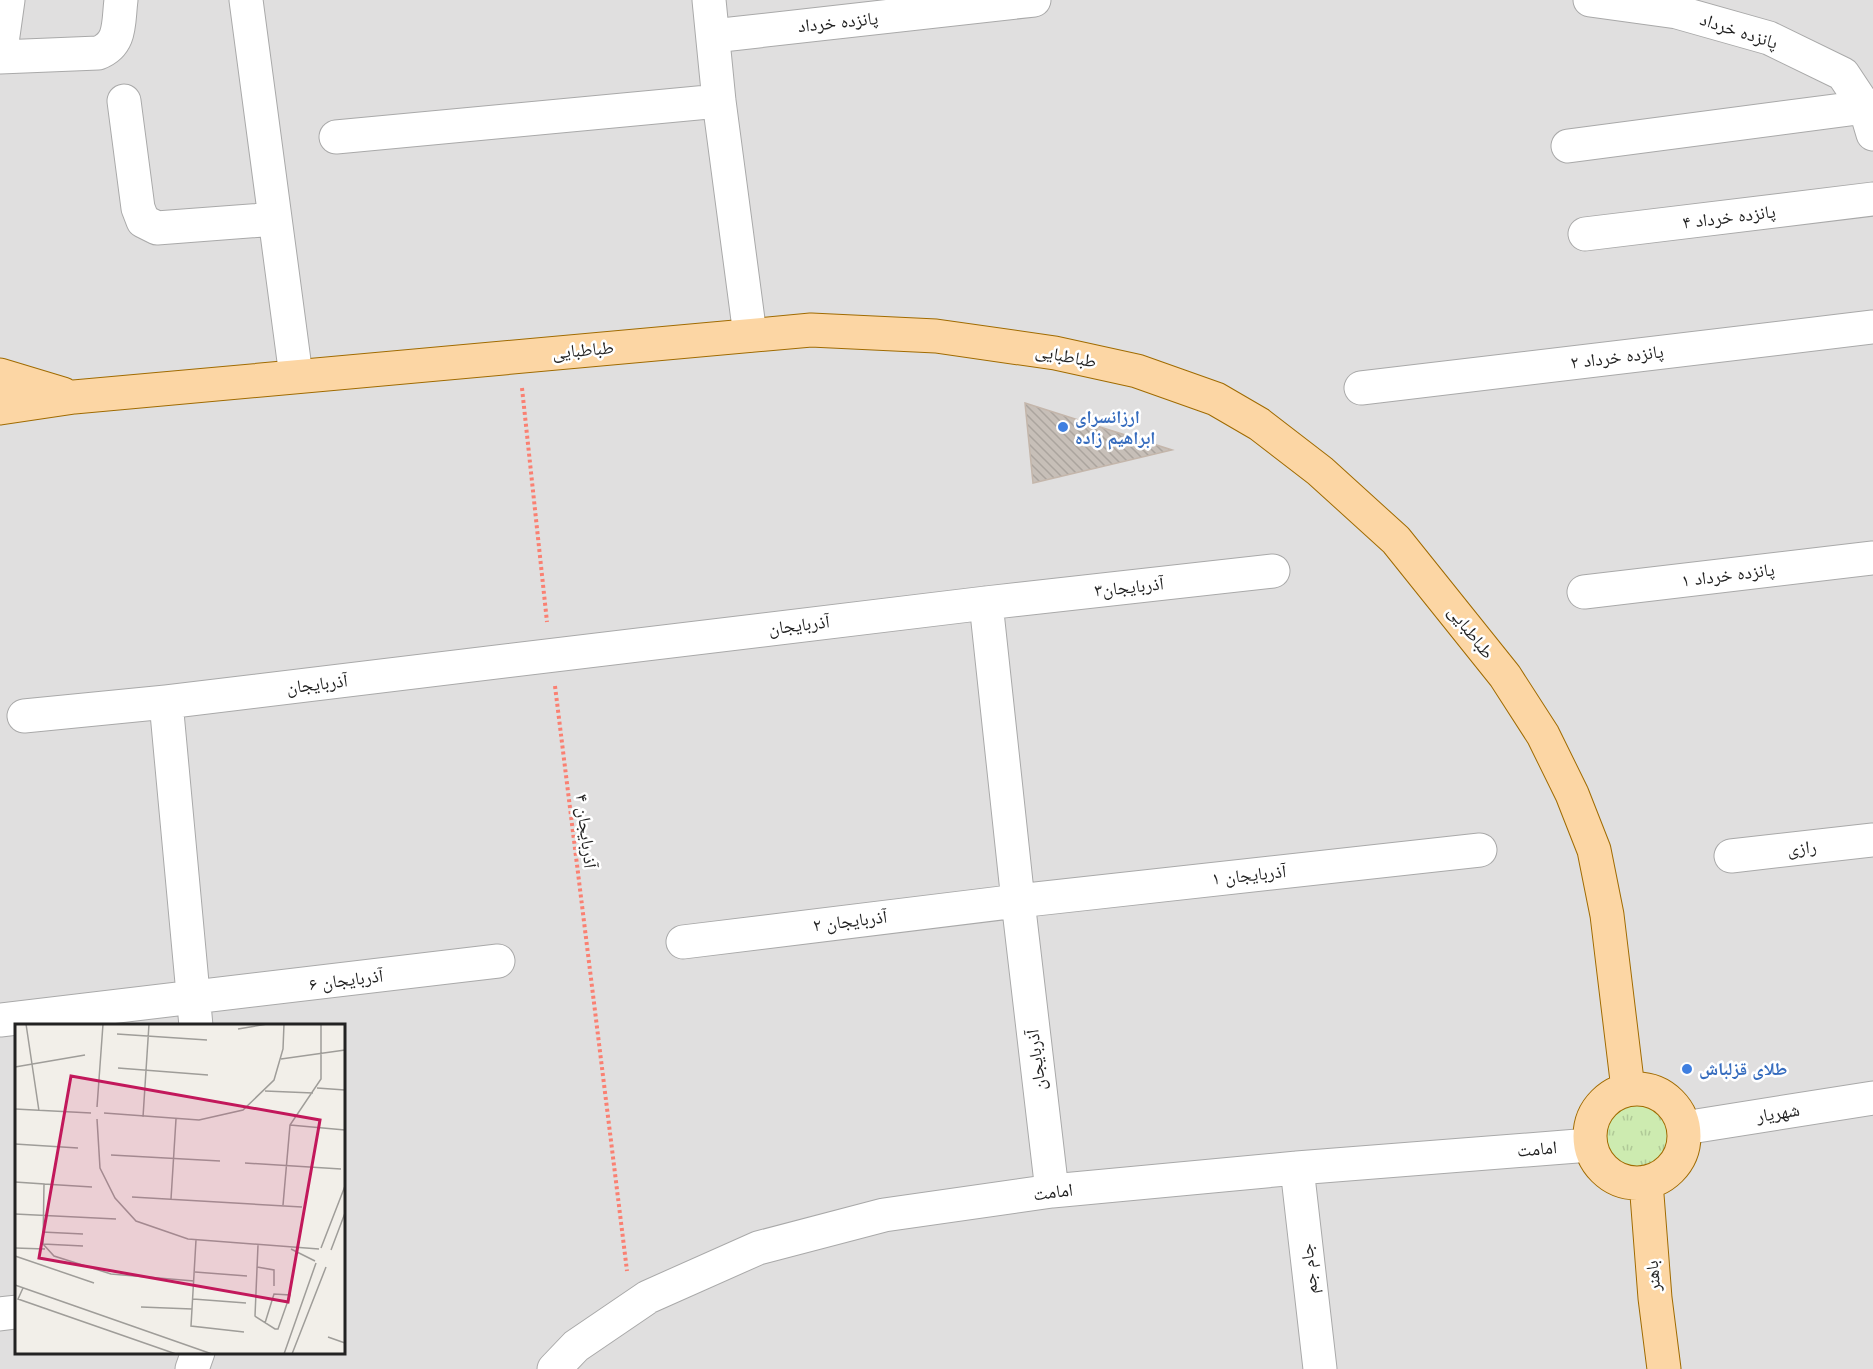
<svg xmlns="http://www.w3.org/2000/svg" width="1873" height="1369" font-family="Quicksand,'Noto Naskh Arabic',sans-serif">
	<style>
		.residential { fill: #e0dfdf; fill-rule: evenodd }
		.grass { fill: url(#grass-tufts) }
		.building { fill: url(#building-back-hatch); stroke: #c4b6ab; stroke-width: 1.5 }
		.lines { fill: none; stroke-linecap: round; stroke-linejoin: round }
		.minor-casing { stroke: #a9a9a9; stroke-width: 35 }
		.major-casing { stroke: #a06b00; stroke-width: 35 }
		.path { stroke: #fa8072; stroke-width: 4; stroke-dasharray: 3 3; stroke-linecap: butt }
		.minor { stroke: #fff; stroke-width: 33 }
		.major { stroke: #fcd6a4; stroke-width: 33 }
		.shop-dot { fill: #3f7fe0; stroke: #fff; stroke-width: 2 }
		.labels { text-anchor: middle; stroke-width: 5; stroke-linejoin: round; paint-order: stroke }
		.street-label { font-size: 18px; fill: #222; stroke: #fff }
		.shop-label { font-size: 18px; font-weight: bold; fill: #366cbe; stroke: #fff; text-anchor: start }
		.inset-road { fill: none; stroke: #9f9d99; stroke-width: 1.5 }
		.view { fill: #c2185b; fill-opacity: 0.15; stroke: #c2185b; stroke-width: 3 }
		.inset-edge { fill: none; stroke: #222; stroke-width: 3 }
	</style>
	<defs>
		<pattern id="grass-tufts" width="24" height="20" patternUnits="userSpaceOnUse" patternTransform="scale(1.5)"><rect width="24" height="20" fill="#cdebb0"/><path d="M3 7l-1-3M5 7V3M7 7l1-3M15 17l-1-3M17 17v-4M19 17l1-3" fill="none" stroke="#b0c997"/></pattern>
		<pattern id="building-back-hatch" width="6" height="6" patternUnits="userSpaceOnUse" patternTransform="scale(1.5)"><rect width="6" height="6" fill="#c7bfb8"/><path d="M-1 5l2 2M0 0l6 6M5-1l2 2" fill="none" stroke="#aba49e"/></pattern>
	</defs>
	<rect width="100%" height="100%" fill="#f2efe9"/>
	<path class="residential" d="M0,0H1873V1369H0ZM16,1026H344V1352H16Z"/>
	<path class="grass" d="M1595 1136a40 40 0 1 1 80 0a40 40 0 1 1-80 0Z"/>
	<path class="building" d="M1025,403L1172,450L1033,483Z"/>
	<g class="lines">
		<g class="minor-casing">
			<path id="minor" d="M8,0L0,57L98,53C122,44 118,22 121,0
				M246,0L296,376
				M709,0L719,101L750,335
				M1590,0L1677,12L1769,38L1843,74L1865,107L1873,134
				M713,36L1034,0
				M124,101L138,208L143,221L157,228L275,219
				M336,137L719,101
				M1568,146L1865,107
				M1585,234L1873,199
				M1361,388L1873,327
				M1584,592L1873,558
				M986,603L1018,901L1052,1191
				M166,702L196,1026
				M24,716L166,702L986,603L1273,571
				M1731,856L1873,840
				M683,942L1018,901L1480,850
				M0,1020L498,961
				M1684,1128L1873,1098
				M1297,1168L1320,1369
				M0,1314L16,1312
				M192,1369L198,1352
				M554,1369L576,1346L648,1297L758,1248L884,1215L1052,1191L1297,1168L1590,1145"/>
		</g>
		<g class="major-casing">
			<path id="major" d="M0,375L63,394
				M0,408L74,397L811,330L936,336L1055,353L1137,371L1216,399L1259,424L1320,471L1396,540L1505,676L1543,735L1572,794L1594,850L1607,915L1628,1089
				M1590 1136a47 47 0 1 1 94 0a47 47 0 1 1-94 0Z
				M1646,1182L1655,1298L1664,1369"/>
		</g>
		<path class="path" d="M522,388L547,622
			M555,686L627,1271"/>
		<use href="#minor" class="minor"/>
		<use href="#major" class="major"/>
	</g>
	<g class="shop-dot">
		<circle cx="1063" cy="427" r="6"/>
		<circle cx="1687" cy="1069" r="6"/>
	</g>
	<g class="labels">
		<g class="street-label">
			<text transform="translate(838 22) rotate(-6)" y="6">پانزده خرداد</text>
			<text transform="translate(1739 31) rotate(18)" y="6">پانزده خرداد</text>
			<text transform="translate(1729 217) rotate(-7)" y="6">پانزده خرداد ۴</text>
			<text transform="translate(583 350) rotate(-5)" y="6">طباطبایی</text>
			<text transform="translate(1066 356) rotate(11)" y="6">طباطبایی</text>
			<text transform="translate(1617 357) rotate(-7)" y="6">پانزده خرداد ۲</text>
			<text transform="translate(1728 575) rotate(-7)" y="6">پانزده خرداد ۱</text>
			<text transform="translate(1129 587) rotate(-6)" y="6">آذربایجان۳</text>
			<text transform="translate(799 625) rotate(-7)" y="6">آذربایجان</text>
			<text transform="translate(1471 632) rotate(52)" y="6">طباطبایی</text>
			<text transform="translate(317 684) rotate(-7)" y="6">آذربایجان</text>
			<text transform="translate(586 831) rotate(83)" y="6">آذربایجان ۴</text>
			<text transform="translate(1802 848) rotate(-6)" y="6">رازی</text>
			<text transform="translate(1249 875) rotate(-6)" y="6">آذربایجان ۱</text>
			<text transform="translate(850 921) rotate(-7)" y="6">آذربایجان ۲</text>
			<text transform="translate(346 980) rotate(-7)" y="6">آذربایجان ۶</text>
			<text transform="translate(1036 1060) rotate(-97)" y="6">آذربایجان</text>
			<text transform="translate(1778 1113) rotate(-9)" y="6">شهریار</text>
			<text transform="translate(1537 1149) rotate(-5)" y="6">امامت</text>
			<text transform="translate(1053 1192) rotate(-7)" y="6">امامت</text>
			<text transform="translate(1309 1269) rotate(-96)" y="6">جام جم</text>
			<text transform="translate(1653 1276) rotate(-95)" y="6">باهنر</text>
		</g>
		<g class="shop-label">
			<text x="1075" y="423">ارزانسرای<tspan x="1075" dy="21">ابراهیم زاده</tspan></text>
			<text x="1699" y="1075">طلای قزلباش</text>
		</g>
	</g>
	<g transform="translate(15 1024)">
		<rect width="330" height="330" fill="#f2efe9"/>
		<path class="inset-road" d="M11,0L24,87M223,5L252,0M102,10L192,16M266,35L330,26M0,43L70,31M103,44L193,51M302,64L330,66M250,67L298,69M82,83L88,0M0,85L76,89M89,89L184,96L228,86L259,56L268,25L269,0M128,93L134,0M82,95L85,144L100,174L121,197L173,215L304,225M275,101L330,106M0,120L63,124M96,131L205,137M230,139L326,145M0,158L29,160L28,220L39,232L96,250L179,257M29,160L77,163M117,173L287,183M156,175L161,95M268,181L275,101L306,55V0M0,190L101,195M27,208L68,210M181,216L176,302L229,308M28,220L68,222M243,221L240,292L241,293L260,305H263L275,271L259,270L250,299M0,224L30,225M306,224L330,162M276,225L300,237M316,226L330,189M0,232L79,259M242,243L259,246V262M180,248L232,252M0,261L197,330M8,264L3,275L161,330M178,275L231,279M126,283L177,285M313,313L330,319M269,330L301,239M277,330L311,243"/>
		<path class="view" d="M56,52L305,96L273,278L24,234Z"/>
		<rect width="330" height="330" class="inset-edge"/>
	</g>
</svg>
